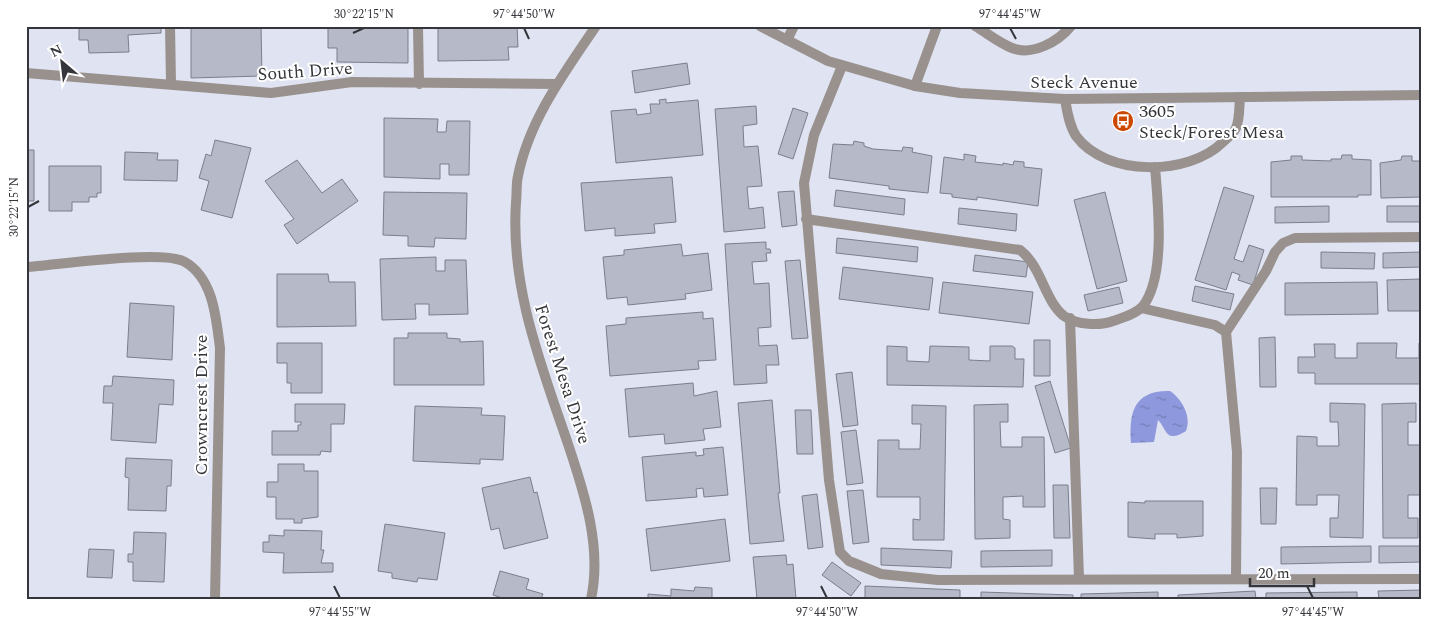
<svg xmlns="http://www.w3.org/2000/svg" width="1448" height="625" font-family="Spectral,serif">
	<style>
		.water { fill: url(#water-ripples) }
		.building { fill: #b6b9c7; stroke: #7b7e8b }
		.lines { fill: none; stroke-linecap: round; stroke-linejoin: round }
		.service { stroke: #98918e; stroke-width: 10 }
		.minor { stroke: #98918e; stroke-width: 10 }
		.tertiary { stroke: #98918e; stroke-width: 10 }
		.ticks { fill: none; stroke: #35363b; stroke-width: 2 }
		.labels { text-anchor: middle; stroke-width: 4; stroke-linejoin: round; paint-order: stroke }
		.street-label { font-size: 18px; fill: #35363b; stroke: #fff }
		.poi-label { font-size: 18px; fill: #35363b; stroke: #fff; text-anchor: start }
		.neatline { fill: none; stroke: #35363b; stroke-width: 2 }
		.ticks-label { font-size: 12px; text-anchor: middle; fill: #35363b }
	</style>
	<defs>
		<pattern id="water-ripples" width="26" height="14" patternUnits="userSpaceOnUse" patternTransform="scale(1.25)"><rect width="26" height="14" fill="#8e98dd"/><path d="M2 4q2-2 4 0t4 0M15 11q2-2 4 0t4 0" fill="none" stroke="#757db4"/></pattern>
	</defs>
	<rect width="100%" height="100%" fill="#e0e3f1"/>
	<path class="water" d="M1170,391C1182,399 1192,417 1186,431C1165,444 1167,429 1158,420L1154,442L1131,443C1129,414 1133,390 1170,391Z"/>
	<path class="building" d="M79,26H161V33L128,35L129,52L89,53L88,40H79Z
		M191,26H261L262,76L191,78Z
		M328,26H408V63L337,62V48H328Z
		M517,26L518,47H508L509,60L438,61V27Z
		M687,63L690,84L635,93L632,71Z
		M666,99V103L698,100L703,155L616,163L611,111L636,109L637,115L651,113L650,104H660L659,100Z
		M756,106L757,124L743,126L744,147L758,146L762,186L747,187L749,209L763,207L765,228L724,232L715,109Z
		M793,108L808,113L793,159L778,154Z
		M384,118L438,119L437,132H446L447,121H470L469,175H449V164H440V179L384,177Z
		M215,140L251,148L232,218L201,210L209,181L199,178L206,154L211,156Z
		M854,141L864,143V146L873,149L902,151L903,147L913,148L912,152L932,156L928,193L889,189V186L829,178L833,144L853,145Z
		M26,150H34V201H26Z
		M125,152L158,153L157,160H178L177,181L124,180Z
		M964,154L976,156L975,162L1003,165V163L1013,165L1014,161L1024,162V167L1042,169L1038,206L977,197V200L952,197V194L940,193L944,157L964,160Z
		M1342,155H1352V159L1371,160V195H1358V197H1271V162L1291,160V156H1302V160L1331,161V159H1341Z
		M1402,156H1412V161H1422V197L1381,198L1380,163L1401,160Z
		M297,160L322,193L342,179L358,201L297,244L284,225L294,219L265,181Z
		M49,166H101V193H97V197H89V202H72V211H49Z
		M672,177L676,222L654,224L655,233L615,236V228L585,231L581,183Z
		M1224,187L1254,196L1234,259L1243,262L1249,245L1264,250L1253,285L1238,280L1240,275L1232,272L1226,290L1195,280Z
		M836,190L905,199L904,215L834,206Z
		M794,191L797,225L782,227L778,192Z
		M384,192L467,193L466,239L435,238L434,247L408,246V236L383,235Z
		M1105,192L1127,281L1097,289L1074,200Z
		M1329,206V222L1275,223V207Z
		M1387,206H1422V222H1387Z
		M959,208L1017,214L1016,231L958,224Z
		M837,238L918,247L917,262L836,253Z
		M766,242V249H770L771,253H766L767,261L752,262L754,284L769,283L771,327L758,328L759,346L777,345L779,365H766L767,383L734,385L725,244Z
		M681,244L683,256L708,253L712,290L685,294L686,299L628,305L627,297L607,299L603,257L624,255V250Z
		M1321,252L1375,253L1374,269L1321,268Z
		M1422,252V267L1383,268V253Z
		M975,255L1028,262L1026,277L973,271Z
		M436,257V271H445V260H466L468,314L429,315V304H415L416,319L382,320L380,259Z
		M800,260L808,338L792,339L785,261Z
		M843,267L933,278L929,310L839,299Z
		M277,274H328L329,282H355L356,326L277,327Z
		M1422,279V311H1388L1387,280Z
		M943,282L1033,292L1029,324L939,313Z
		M1377,282L1378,314L1285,315V283Z
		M1195,286L1234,294L1230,310L1192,301Z
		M1119,287L1123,303L1088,311L1084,295Z
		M130,303L174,306L172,360L127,357Z
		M703,312V319L713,318L716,360L698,361L699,369L610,376L606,326L626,324V318Z
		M408,333H447V338L460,339V342L483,341L484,385H394V338H408Z
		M1275,337L1276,387H1260L1259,338Z
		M1034,340H1050V376H1034Z
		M277,343H322V393H291V383H287V363H277Z
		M1357,343H1397L1396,358H1419V343H1422V384H1315V373H1298V357H1315L1314,344H1335V358H1357Z
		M887,346L907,347V361L929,362L930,346L969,347V360L990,361V346H1012L1015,348V359H1024L1023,387L887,385Z
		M852,372L858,425L843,427L836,374Z
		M113,376L174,380L173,405L159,404L156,443L111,440L113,403H103L104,386H112Z
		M1050,381L1071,448L1055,453L1035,386Z
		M693,383L694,396L717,391L721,427L703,429L705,440L665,444L664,434L629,437L625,389Z
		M772,400L780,493H778L784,541L750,544L738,403Z
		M1330,403L1365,404L1363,538L1330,537V518H1338L1339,495H1317V505H1296L1297,436L1317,437V446H1339L1338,422H1330Z
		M1416,403V422H1408V445H1422V495H1408V518H1418V538H1383L1382,404Z
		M295,404H345L344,424H331V452L321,451L320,455H272V431H298V425H301V422H295Z
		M1008,404V422H1000L1001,447H1022V437H1044L1045,507H1023V496L1003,497V519L1010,520V538L975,539L974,405Z
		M912,405L946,406L944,540H913V519L920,520V497H877L878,440H899V449H920L921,424H912Z
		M415,406L482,408L481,415L505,416L503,460L480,459V464L413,461Z
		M795,410H811L813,454H797Z
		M856,430L863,483L847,485L841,432Z
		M723,447L728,495L704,497L703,488L696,489L697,497L646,501L642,457L696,452V456L704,455L703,449Z
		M126,458L172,460L171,486H167L166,511L128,510L129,478L125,477Z
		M278,464H304V471H318V517L302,519V523H294V519H276V497H267V482H278Z
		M530,477L534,493L537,492L548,538L504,549L499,528L491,530L482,488Z
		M1053,485H1068L1070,538H1054Z
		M1260,488H1277L1276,524H1261Z
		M863,490L869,542L853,544L847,491Z
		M817,494L823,547L808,549L802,496Z
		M1145,501H1203V536L1177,538V534H1155V539L1128,537V502L1145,503Z
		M725,519L730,561L651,571L646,529Z
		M385,524L445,533L437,580L418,578L417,582L392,578V573L378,571Z
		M284,530L322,531L321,550H324L321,563H333V572L283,573L284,553L263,552V542H269V535L284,536Z
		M134,532L166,533L164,582L133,581V562H128V554H133Z
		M1371,546V562L1281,564V547Z
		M1379,546H1422V562L1379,563Z
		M881,548L952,551L951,568L881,565Z
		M89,549L114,550L112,578L87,577Z
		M1052,550V566L981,567V551Z
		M786,555L787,565L793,564L796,599H757L753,557Z
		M832,562L861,583L851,596L822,575Z
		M500,571L529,579L526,589L543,594L541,599H505L493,595Z
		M865,586L960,590V599H865Z
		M695,587L712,588V599H648V594L671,596V589L694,591Z
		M1422,590V599H1379L1378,591Z
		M1255,591L1256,599H1178V595Z
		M981,592L1073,595V599H981Z
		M1158,592V599H1081V594Z
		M1357,592V599H1266V593Z"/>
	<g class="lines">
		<path class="service" d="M975,26C987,33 999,43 1012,48C1032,56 1058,42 1071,26
			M842,66L814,135L804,183L829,480L840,552L849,561L881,574L938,580L1422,579
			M915,86L937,26
			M1065,99C1067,111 1069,125 1076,136C1106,177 1189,176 1223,142C1227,138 1234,133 1236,128C1240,119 1239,107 1240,97
			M806,219L1020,250C1042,267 1044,300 1064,316C1076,325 1100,326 1113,321C1122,318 1136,314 1143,306C1166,276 1158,204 1155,167
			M1141,308L1215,325L1226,332L1237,452L1236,578
			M1070,318L1079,578
			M1226,332L1266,271L1275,252L1283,243L1295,238L1422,237"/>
		<path class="minor" d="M170,26L171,83
			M418,26L419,84
			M787,40L794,26
			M26,73L271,93L352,82L557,84
			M26,267C57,265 163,249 185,262C214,279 216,319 220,348L215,599
			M591,599C602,548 585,495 569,447C542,367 510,289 516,202C517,194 516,184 518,176C529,120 565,72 596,26"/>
		<path class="tertiary" d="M760,26L828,61L915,86L960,93L1065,99L1422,95"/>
	</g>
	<path class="ticks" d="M524,28L529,39M1010,28L1016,39M353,33L364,28M28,207L39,201M334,586L340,598M821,586L827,598M1307,586L1313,598"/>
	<defs>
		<g id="bus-disc" transform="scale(1.125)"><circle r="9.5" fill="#cc4800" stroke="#fff"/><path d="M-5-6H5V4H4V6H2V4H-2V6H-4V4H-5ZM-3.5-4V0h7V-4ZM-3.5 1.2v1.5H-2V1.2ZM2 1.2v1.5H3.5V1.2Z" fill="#fff"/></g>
	</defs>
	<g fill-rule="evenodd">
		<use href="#bus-disc" x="1123" y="121"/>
	</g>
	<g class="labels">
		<g class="street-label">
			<text transform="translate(305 71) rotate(-4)" y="6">South Drive</text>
			<text x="1084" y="88">Steck Avenue</text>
			<text transform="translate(563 374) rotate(72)" y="6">Forest Mesa Drive</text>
			<text transform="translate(201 405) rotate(-90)" y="6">Crowncrest Drive</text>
		</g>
		<g class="poi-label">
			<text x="1139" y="117">3605<tspan x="1139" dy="21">Steck/Forest Mesa</tspan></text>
		</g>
	</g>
	<rect width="1448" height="625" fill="none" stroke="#ffffff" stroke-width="55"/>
	<g transform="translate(62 62) rotate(332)" stroke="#ffffff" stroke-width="4" paint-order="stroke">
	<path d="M0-4L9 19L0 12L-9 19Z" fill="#35363b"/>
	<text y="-8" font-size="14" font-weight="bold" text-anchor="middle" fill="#35363b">N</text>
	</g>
	<path d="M1250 578v8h64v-8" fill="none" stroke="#35363b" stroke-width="2.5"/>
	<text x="1258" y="578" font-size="15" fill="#35363b" stroke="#ffffff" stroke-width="4" paint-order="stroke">20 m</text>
	<rect x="28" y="28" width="1392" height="570" class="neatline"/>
	<g class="ticks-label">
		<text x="364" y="18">30°22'15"N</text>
		<text x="524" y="18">97°44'50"W</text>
		<text x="1010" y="18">97°44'45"W</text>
		<text transform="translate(14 207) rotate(-90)" y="4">30°22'15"N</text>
		<text x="340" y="616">97°44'55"W</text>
		<text x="827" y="616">97°44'50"W</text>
		<text x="1313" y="616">97°44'45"W</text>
	</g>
</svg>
